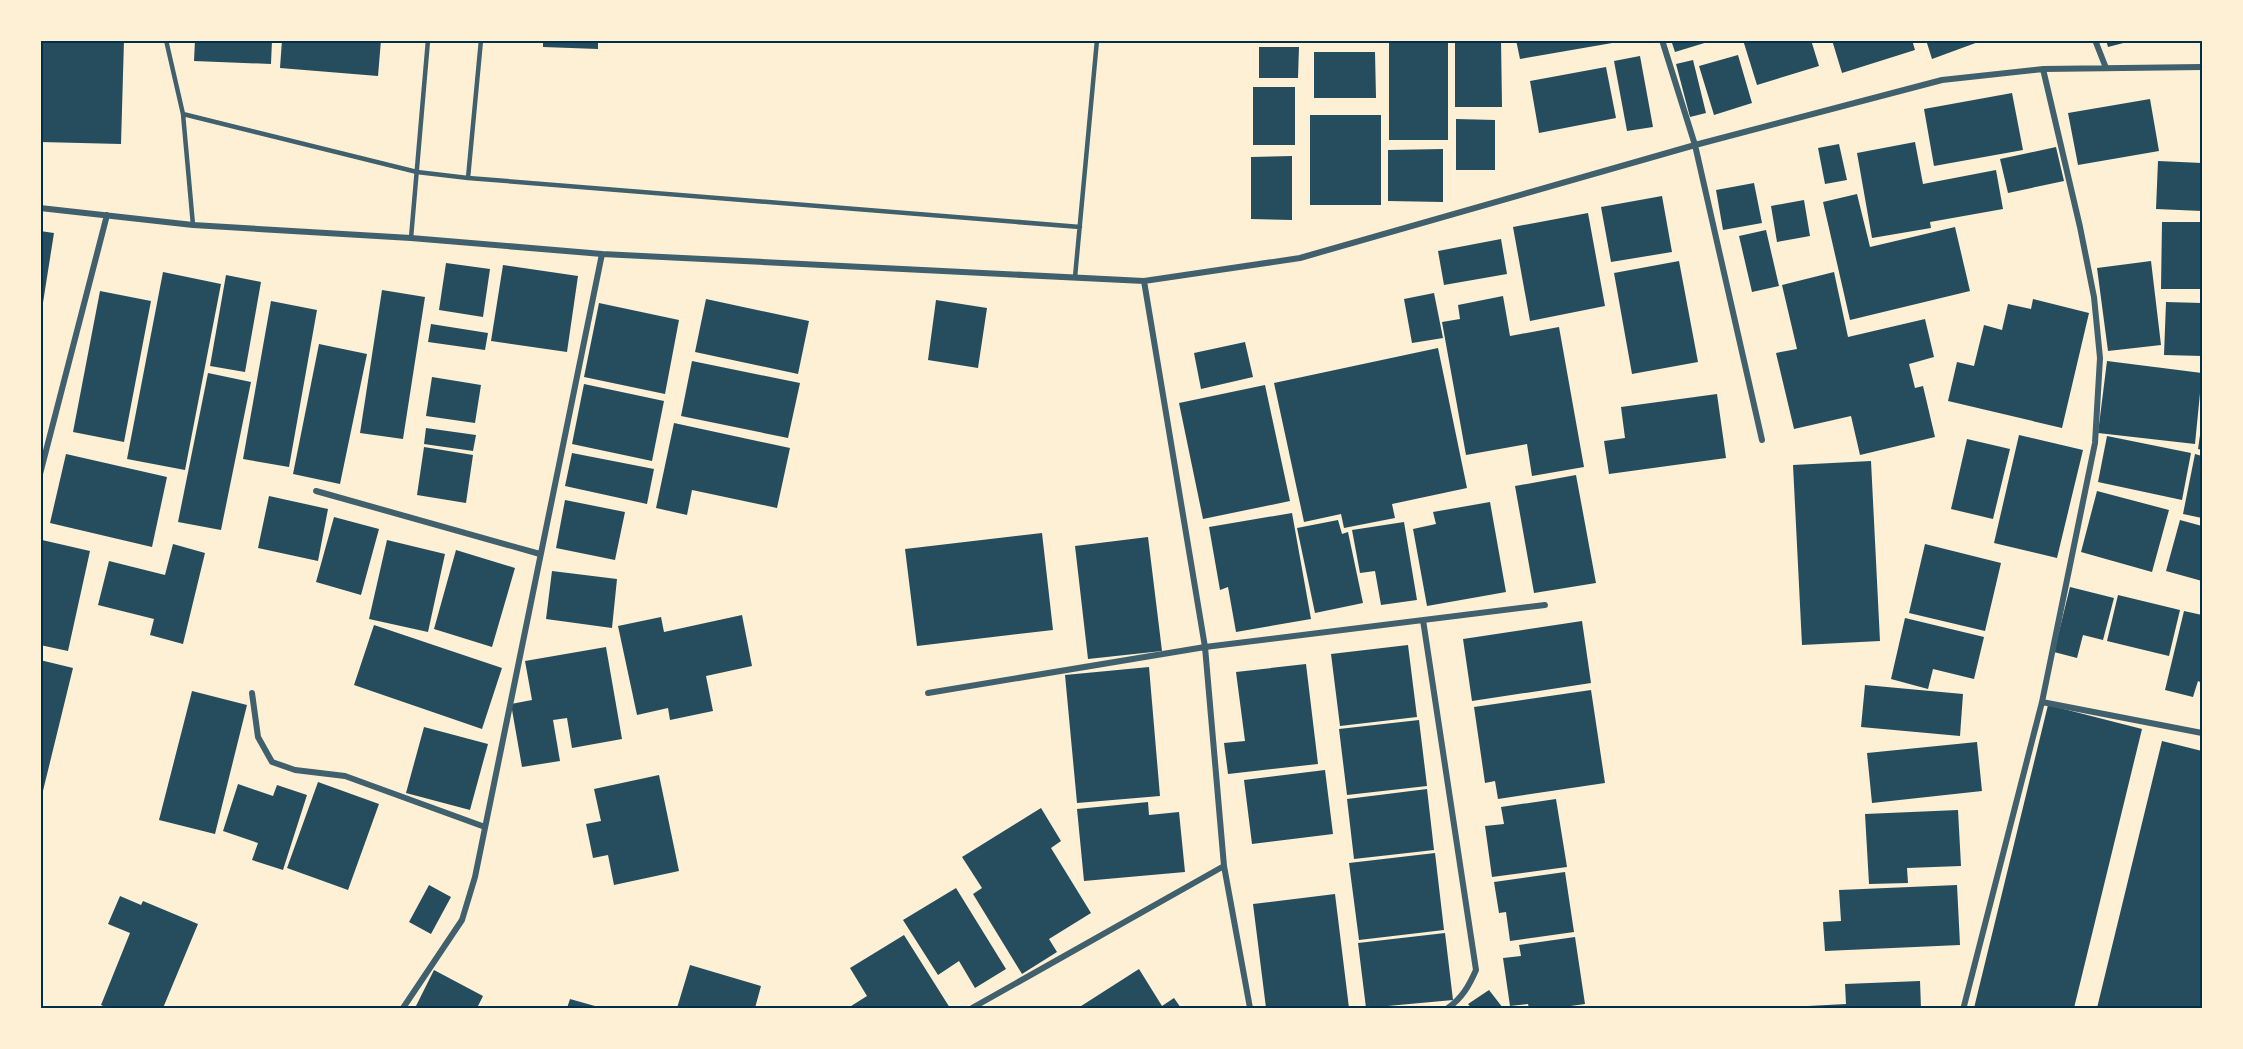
<svg xmlns="http://www.w3.org/2000/svg" width="2243" height="1049" font-family="Helvetica,sans-serif">
	<style>
		.building { fill: #264d5e }
		.lines { fill: none; stroke-linecap: round; stroke-linejoin: round }
		.service { stroke: #3f606c; stroke-width: 4.5 }
		.minor { stroke: #3f606c; stroke-width: 6 }
		.neatline { fill: none; stroke: #003049; stroke-width: 2 }
	</style>
	<rect width="100%" height="100%" fill="#fdf0d5"/>
	<path class="building" d="M40,40H124L121,144L40,142Z
		M195,40H272L271,64L194,61Z
		M282,40H381L378,76L280,68Z
		M543,40H598V49L543,47Z
		M1389,40H1448V140H1389Z
		M1455,40H1501L1502,107H1455Z
		M1516,40H1618V42L1520,59Z
		M1671,40H1711V41L1675,52Z
		M1743,40H1811L1819,66L1757,85Z
		M1832,40H1912L1915,50L1842,73Z
		M1926,40H1981V41L1932,59Z
		M2106,40H2131V41L2108,47Z
		M1259,47H1299L1298,78H1259Z
		M1314,52H1375L1376,98H1314Z
		M1738,55L1752,103L1714,115L1699,66Z
		M1640,56L1653,127L1627,131L1614,61Z
		M1693,60L1706,113L1690,117L1676,64Z
		M1606,67L1616,118L1539,133L1530,81Z
		M1253,87H1295V145H1253Z
		M2012,93L2023,150L1934,166L1924,109Z
		M2150,99L2159,151L2078,165L2068,113Z
		M1310,115H1381V205H1310Z
		M1456,119L1495,120V170H1456Z
		M1915,142L1923,184L1996,170L2003,209L1930,222L1931,228L1872,238L1857,153Z
		M1839,144L1847,180L1825,184L1818,148Z
		M2056,147L2064,181L2008,193L2000,159Z
		M1443,149V202L1388,201V150Z
		M1292,156V220L1251,219V157Z
		M2158,161L2202,163V211L2156,209Z
		M1754,183L1762,223L1723,230L1716,190Z
		M1857,194L1870,247L1955,227L1970,291L1850,320L1823,202Z
		M1662,196L1672,252L1611,262L1601,207Z
		M1804,200L1810,236L1777,242L1771,206Z
		M1588,213L1605,306L1530,321L1513,227Z
		M2162,222H2202V289H2161Z
		M1766,230L1779,286L1752,292L1739,236Z
		M40,231L54,233L42,309L40,308Z
		M1501,239L1507,274L1444,285L1438,251Z
		M1679,261L1698,362L1632,374L1614,273Z
		M2151,261L2161,345L2108,351L2097,268Z
		M446,263L490,269L483,317L439,310Z
		M503,265L578,276L567,352L491,341Z
		M163,272L221,284L185,470L127,459Z
		M1834,272L1848,337L1925,319L1934,357L1909,364L1915,388L1923,386L1935,437L1860,455L1851,416L1794,429L1776,353L1797,349L1782,285Z
		M226,275L261,282L245,372L210,366Z
		M382,290L425,297L403,439L360,433Z
		M100,291L151,301L124,442L73,432Z
		M1434,293L1443,338L1412,343L1404,299Z
		M1503,296L1510,336L1559,327L1584,467L1532,476L1527,444L1466,455L1442,322L1460,319L1458,305Z
		M706,299L809,321L798,374L695,352Z
		M2033,299L2089,313L2062,428L1948,401L1957,362L1974,366L1984,325L2002,330L2008,304L2031,309Z
		M936,300L987,308L978,368L928,360Z
		M271,301L317,310L289,467L243,459Z
		M2166,302L2202,303V356L2164,355Z
		M599,303L679,320L665,394L584,377Z
		M431,324L488,333L485,350L428,342Z
		M1245,342L1253,377L1201,389L1194,353Z
		M319,344L367,354L340,484L293,474Z
		M1438,348L1467,488L1392,504L1395,518L1344,528L1341,514L1304,522L1274,383Z
		M692,361L800,383L788,438L681,416Z
		M2107,361L2202,373L2195,444L2098,433Z
		M208,373L251,382L221,530L178,522Z
		M432,377L481,385L475,423L426,416Z
		M584,384L664,401L652,461L572,444Z
		M1265,385L1290,501L1203,519L1179,403Z
		M1717,394L1726,458L1609,474L1604,441L1625,438L1621,407Z
		M674,423L790,448L777,508L692,490L687,515L656,508Z
		M426,428L476,435L473,451L424,444Z
		M2201,428H2202V450L2198,449Z
		M2019,435L2083,450L2057,558L1994,543Z
		M2107,436L2191,453L2182,500L2098,482Z
		M1967,439L2010,449L1993,519L1951,509Z
		M424,447L473,455L466,503L417,495Z
		M572,453L654,469L647,504L565,486Z
		M66,454L167,477L152,547L50,523Z
		M2195,454L2202,456V518L2183,514Z
		M1871,461L1880,641L1802,645L1793,465Z
		M1576,475L1596,583L1534,593L1515,486Z
		M2097,491L2169,510L2152,572L2081,552Z
		M269,496L328,509L318,561L258,548Z
		M565,500L625,512L615,560L556,548Z
		M1490,502L1506,592L1427,606L1413,529L1436,524L1433,512Z
		M1292,513L1311,619L1236,632L1228,587L1220,590L1209,527Z
		M334,517L379,529L361,595L316,582Z
		M1338,520L1342,534L1348,532L1363,603L1315,613L1297,528Z
		M2180,520L2202,526V581L2166,571Z
		M1404,522L1417,600L1381,605L1375,571L1360,573L1352,530Z
		M1042,533L1053,630L917,646L905,549Z
		M1148,537L1162,651L1088,659L1075,546Z
		M42,540L90,551L68,651L40,645Z
		M387,540L445,554L428,632L369,619Z
		M173,544L205,553L183,644L150,635L154,619L98,605L109,561L165,575Z
		M1925,544L2001,563L1985,631L1909,613Z
		M456,550L515,568L492,647L434,629Z
		M552,571L617,579L612,628L546,619Z
		M2070,587L2114,598L2103,640L2083,635L2077,658L2054,652Z
		M2118,595L2180,610L2169,656L2107,641Z
		M2184,611L2202,615V683L2198,681L2193,697L2165,690Z
		M742,615L752,666L706,676L713,711L670,720L668,708L637,715L618,626L661,617L664,632Z
		M1905,618L1984,637L1974,679L1933,669L1928,689L1891,679Z
		M1582,621L1591,683L1472,701L1463,639Z
		M374,625L502,668L482,729L354,685Z
		M1408,645L1417,717L1340,726L1331,654Z
		M606,647L622,739L572,748L567,718L553,720L560,761L522,767L511,704L532,700L525,661Z
		M40,660L73,668L41,799H40Z
		M1306,664L1318,764L1228,774L1224,743L1245,741L1236,672Z
		M1149,667L1160,796L1077,803L1065,675Z
		M1865,685L1963,694L1960,736L1861,727Z
		M1591,690L1605,783L1498,799L1495,781L1485,783L1474,707Z
		M192,691L247,705L215,834L159,820Z
		M2048,705L2142,729L2074,1008H1974Z
		M1419,720L1427,786L1347,795L1339,729Z
		M424,727L488,744L470,810L406,793Z
		M2162,741L2202,751V1008H2097Z
		M1977,742L1982,791L1872,803L1867,753Z
		M1325,770L1333,834L1252,844L1244,780Z
		M659,775L679,871L614,885L608,855L593,858L586,824L601,821L594,789Z
		M318,782L379,804L348,890L287,868Z
		M238,784L273,796L277,785L307,795L283,870L252,860L258,843L223,831Z
		M1427,789L1434,850L1354,859L1347,799Z
		M1556,799L1567,867L1492,877L1485,826L1504,824L1501,807Z
		M1148,802L1149,815L1179,812L1185,872L1084,881L1077,809Z
		M1041,808L1061,841L1051,848L1091,913L1049,939L1057,952L1022,974L973,894L982,888L962,857Z
		M1958,810L1961,866L1907,868L1908,883L1869,884L1865,814Z
		M1435,853L1444,930L1359,940L1349,863Z
		M1565,872L1574,932L1510,941L1506,912L1499,913L1494,882Z
		M429,885L451,897L431,934L409,922Z
		M1957,885L1960,945L1825,951L1823,922L1841,921L1839,890Z
		M956,888L1006,969L975,988L959,961L938,975L903,920Z
		M1335,894L1349,1008H1266L1253,904Z
		M120,896L141,905L143,901L198,924L163,1008H108L101,1005L130,933L108,924Z
		M1445,933L1453,1000L1366,1008L1358,943Z
		M904,935L950,1008H848L867,996L850,968Z
		M1575,937L1585,1004L1556,1008H1529L1528,1004L1510,1006L1503,958L1521,956L1519,945Z
		M690,965L761,986L755,1008H677Z
		M1139,969L1162,1006L1174,998L1181,1008H1078Z
		M434,970L483,996L477,1008H415Z
		M1920,981L1921,1008H1808V1006L1846,1004L1845,984Z
		M1489,990L1503,1008H1471L1468,1004Z
		M570,999L602,1008H567Z"/>
	<g class="lines">
		<path class="service" d="M166,40L183,114L193,225
			M481,40L468,178L1080,227
			M183,114L417,172L468,178
			M411,238L428,40
			M1075,277L1097,40"/>
		<path class="minor" d="M1662,40L1695,145L1762,440
			M2095,40L2106,68
			M40,208L193,225L411,238L602,254L1144,281L1300,258L1695,145L1942,80L2043,69L2202,67
			M1144,281L1205,647L1224,866L1250,1008
			M40,474L107,215
			M316,491L540,554
			M1423,620L1476,970C1469,986 1462,998 1448,1008
			M252,693L258,737L272,762L295,770L345,776L485,827
			M928,693L1205,647L1545,605
			M2042,702L2202,733
			M1964,1006L2042,702L2095,443L2100,358L2094,297L2080,227L2043,69
			M403,1008L462,920L475,877L602,254
			M972,1008L1224,866"/>
	</g>
	<rect width="2243" height="1049" fill="none" stroke="#fdf0d5" stroke-width="84"/>
	<rect x="42" y="42" width="2159" height="965" class="neatline"/>
</svg>
